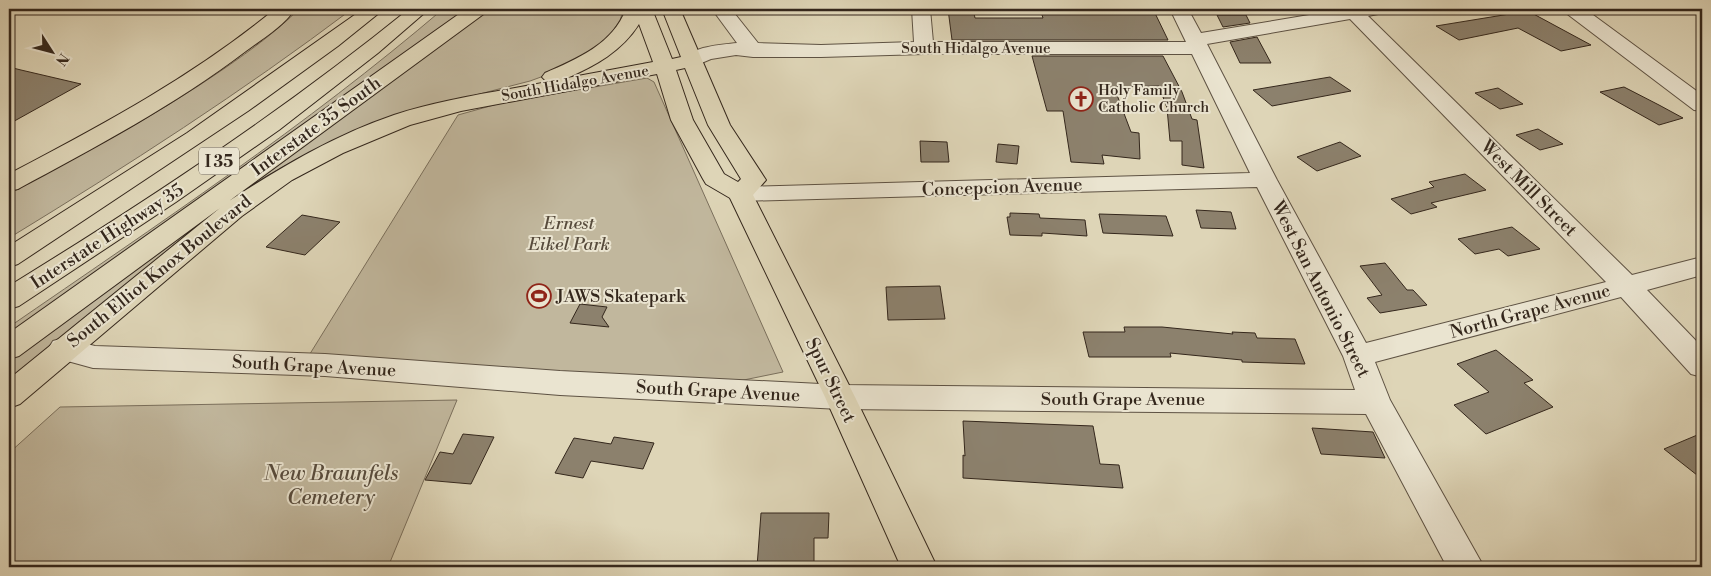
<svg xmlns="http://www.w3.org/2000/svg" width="1711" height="576" font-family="'Libre Bodoni',serif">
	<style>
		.green { fill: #c1b79d; stroke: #7a6f5c }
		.building { fill: #8c816d; stroke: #34271c }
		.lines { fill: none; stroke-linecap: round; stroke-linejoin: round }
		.minor-casing { stroke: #5e5243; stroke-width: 2 }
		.major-casing { stroke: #34271c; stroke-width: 2 }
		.highway-casing { stroke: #34271c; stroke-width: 2 }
		.minor { fill: #eae4d0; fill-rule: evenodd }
		.major { fill: #ded5b7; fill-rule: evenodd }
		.highway { fill: #ded5b7; fill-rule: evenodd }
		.labels { text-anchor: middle; stroke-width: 4; stroke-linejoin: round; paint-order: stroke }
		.far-street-label { font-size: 15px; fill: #34271c; stroke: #eae4d0 }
		.far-poi-label { font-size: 15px; fill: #34271c; stroke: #eae4d0; text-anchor: start }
		.shield { fill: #eae4d0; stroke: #6b6052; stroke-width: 1 }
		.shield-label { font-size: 16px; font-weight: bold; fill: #34271c }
		.street-label { font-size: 18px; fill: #34271c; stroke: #eae4d0 }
		.park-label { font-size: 18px; font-style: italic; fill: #574b3c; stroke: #eae4d0 }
		.poi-label { font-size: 18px; fill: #34271c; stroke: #eae4d0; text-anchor: start }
		.near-park-label { font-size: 21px; font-style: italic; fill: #574b3c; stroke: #eae4d0 }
	</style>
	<rect width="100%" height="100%" fill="#ded5b7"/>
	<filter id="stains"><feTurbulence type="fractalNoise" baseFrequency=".004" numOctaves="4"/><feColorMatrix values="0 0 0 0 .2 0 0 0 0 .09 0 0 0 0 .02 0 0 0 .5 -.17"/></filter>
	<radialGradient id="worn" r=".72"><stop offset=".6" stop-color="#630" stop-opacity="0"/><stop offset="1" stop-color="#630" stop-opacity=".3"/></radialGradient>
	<path class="green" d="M299,9H352C242,92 127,166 9,238V194C82,154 156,116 225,68C251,50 277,31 299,9Z
		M443,9H469L9,340V327C157,225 306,126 443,9Z
		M488,9H624L620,20L606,42L552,73L530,81L437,105L299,158L265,177L240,193L182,238L9,385V360Z
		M647,78L654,82L783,372L729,383L308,357L458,115L501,103Z
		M457,400L388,567H9V453L60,407Z"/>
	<path class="building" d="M948,9H973L975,18H1043L1040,9H1153L1168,40H952Z
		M1528,11L1591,45L1561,51L1518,28L1459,40L1436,26Z
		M1217,15H1246L1250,23L1223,27Z
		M1257,37L1271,63H1240L1230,42Z
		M1032,56H1163L1182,92L1192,119L1197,120L1204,168L1182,165V141H1170L1167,108L1159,86L1114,87L1131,132L1139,133L1140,159L1102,155L1104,164L1071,162L1063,111H1047Z
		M9,67L21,70L81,84L9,124Z
		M1330,77L1351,91L1272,106L1253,90Z
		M1624,87L1659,105L1683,118L1659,125L1600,92Z
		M1498,88L1523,104L1500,109L1475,93Z
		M1538,129L1563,144L1540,150L1516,135Z
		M920,141L947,142L949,162H921Z
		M1340,142L1361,156L1317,171L1297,157Z
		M998,144L1019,146L1017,164L996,162Z
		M1465,174L1486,190L1431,203L1437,207L1411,214L1391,199L1434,187L1429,182Z
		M1196,210L1231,212L1236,229L1201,228Z
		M1010,213L1039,214L1040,218L1085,220L1087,236L1042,233V236L1010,235L1007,217H1010Z
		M1099,214L1166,216L1173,236L1103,233Z
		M302,215L340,222L305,255L266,247Z
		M1512,227L1540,249L1508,256L1499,249L1475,254L1458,239Z
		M1385,263L1407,290H1413L1427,305L1380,313L1367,298L1382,295L1360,266Z
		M940,286L945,319L888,320L886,287Z
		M580,304L607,307L602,317L609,327L570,323Z
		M1124,327H1162L1233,334L1232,332L1255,333L1257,338L1295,339L1305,364L1242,362V360L1170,353L1171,357H1089L1083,332H1125Z
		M1496,350L1533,380L1524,383L1553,407L1486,434L1454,405L1489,392L1457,364Z
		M963,421L1093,426L1100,464L1119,465L1123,488L963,478V455L965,456Z
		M1312,428L1373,432L1385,458L1321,454Z
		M1702,433V479L1664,449Z
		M463,434L494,437L471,484L425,480L440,452L453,454Z
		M614,437L654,443L643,469L591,461L583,478L555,473L574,438L611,444Z
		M761,513H829L828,538H814V567H757Z"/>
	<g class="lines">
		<g class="minor-casing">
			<path id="minor" d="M712,9H731L758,43L821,45L914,42L912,9H930L933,42H1186L1170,9H1188L1201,33L1345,9H1380L1378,14L1368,16L1632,275L1702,257V275L1647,290L1702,347V377L1691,374L1621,297L1375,362L1390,400L1484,567H1447L1366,414L840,409L560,395L325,376L93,368L53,357L48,349L53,341L63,338L95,346L325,354L560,371L840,385L1355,390L1343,356L1257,187L740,201L731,199L728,194L731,189L740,187L1250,173L1192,54H924L821,57H753L736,55L711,59L692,67L685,65L682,61C692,46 720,45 737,43ZM1350,19L1606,282L1366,343L1277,180L1207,44Z
				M1564,9H1585L1702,95V111L1694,110L1566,13Z"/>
		</g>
		<g class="major-casing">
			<path id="major" d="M275,9H295C284,26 262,39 246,51C175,105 96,147 18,189L9,191V174C102,125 194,76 275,9Z
				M466,9H487L485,13L229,201C281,167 335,135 394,115C443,99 496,92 547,82L542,77L545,73C577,59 613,44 626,9H652L672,59L681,57L662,9H680L730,125L766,180L753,195L855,397L937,567H901L825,397L730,198L706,184L703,179L671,120L657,74L461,111L410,125L343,153L292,180L242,216L20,404L9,408V379L220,208L19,356L9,359V333ZM639,24L653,62L567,78C595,66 622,51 639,24ZM685,68L708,125L741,179L738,182L724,174L693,120L676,70Z"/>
		</g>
		<g class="highway-casing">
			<path id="highway" d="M363,9H384L338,46L248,111L18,264L9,267V246L187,133Z
				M409,9H429L378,53L279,130L176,202L19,306L9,309V286C147,201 282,112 409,9Z"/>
		</g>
		<use href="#minor" class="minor"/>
		<use href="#major" class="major"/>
		<use href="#highway" class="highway"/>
	</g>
	<defs>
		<g id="church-ring" transform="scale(1.25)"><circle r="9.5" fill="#eae4d0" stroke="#8f2418" stroke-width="1.5"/><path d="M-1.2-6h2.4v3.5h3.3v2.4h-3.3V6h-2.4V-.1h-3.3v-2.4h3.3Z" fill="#8f2418"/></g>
		<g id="stadium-ring" transform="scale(1.25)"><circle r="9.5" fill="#eae4d0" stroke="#8f2418" stroke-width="1.5"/><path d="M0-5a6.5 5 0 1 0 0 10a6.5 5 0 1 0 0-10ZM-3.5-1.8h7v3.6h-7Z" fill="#8f2418"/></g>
	</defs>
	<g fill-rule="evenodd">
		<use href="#church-ring" x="1081" y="99"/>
		<use href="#stadium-ring" x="539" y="296"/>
	</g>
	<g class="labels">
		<g class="far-street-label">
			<text x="976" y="53">South Hidalgo Avenue</text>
			<text transform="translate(575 83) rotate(-10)" y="5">South Hidalgo Avenue</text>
		</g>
		<g class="far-poi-label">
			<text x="1098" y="95">Holy Family<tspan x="1098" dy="17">Catholic Church</tspan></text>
		</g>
		<rect class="shield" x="199" y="147.5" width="40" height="27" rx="4"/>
		<g class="shield-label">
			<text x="219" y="167">I 35</text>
		</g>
		<g class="street-label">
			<text transform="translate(316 126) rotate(-36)" y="6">Interstate 35 South</text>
			<text transform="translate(1002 187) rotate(-2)" y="6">Concepcion Avenue</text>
			<text transform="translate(1529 188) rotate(45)" y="6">West Mill Street</text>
			<text transform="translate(107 236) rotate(-33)" y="6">Interstate Highway 35</text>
			<text transform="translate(159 271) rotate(-39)" y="6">South Elliot Knox Boulevard</text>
			<text transform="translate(1321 289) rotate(63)" y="6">West San Antonio Street</text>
			<text transform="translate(1530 311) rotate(-15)" y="6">North Grape Avenue</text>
			<text transform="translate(314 366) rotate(3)" y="6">South Grape Avenue</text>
			<text transform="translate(831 380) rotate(64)" y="6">Spur Street</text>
			<text transform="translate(718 391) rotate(3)" y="6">South Grape Avenue</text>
			<text x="1123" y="405">South Grape Avenue</text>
		</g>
		<g class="park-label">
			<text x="569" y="229">Ernest<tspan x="569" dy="21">Eikel Park</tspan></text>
		</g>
		<g class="poi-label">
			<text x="556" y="302">JAWS Skatepark</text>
		</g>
		<g class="near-park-label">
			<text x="331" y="480">New Braunfels<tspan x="331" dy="24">Cemetery</tspan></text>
		</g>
	</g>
	<rect width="1711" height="576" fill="none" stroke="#ded5b7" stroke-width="30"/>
	<rect x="10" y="10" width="1691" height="556" fill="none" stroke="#34271c" stroke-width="2.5"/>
	<rect x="15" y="15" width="1681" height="546" fill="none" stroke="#34271c"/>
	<g transform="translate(52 52) rotate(126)" stroke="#eae4d0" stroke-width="4" paint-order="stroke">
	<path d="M0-4L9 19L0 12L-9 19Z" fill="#34271c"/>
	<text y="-8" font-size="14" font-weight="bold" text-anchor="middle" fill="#34271c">N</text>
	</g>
	<rect width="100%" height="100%" filter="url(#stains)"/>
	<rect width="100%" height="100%" fill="url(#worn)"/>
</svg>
